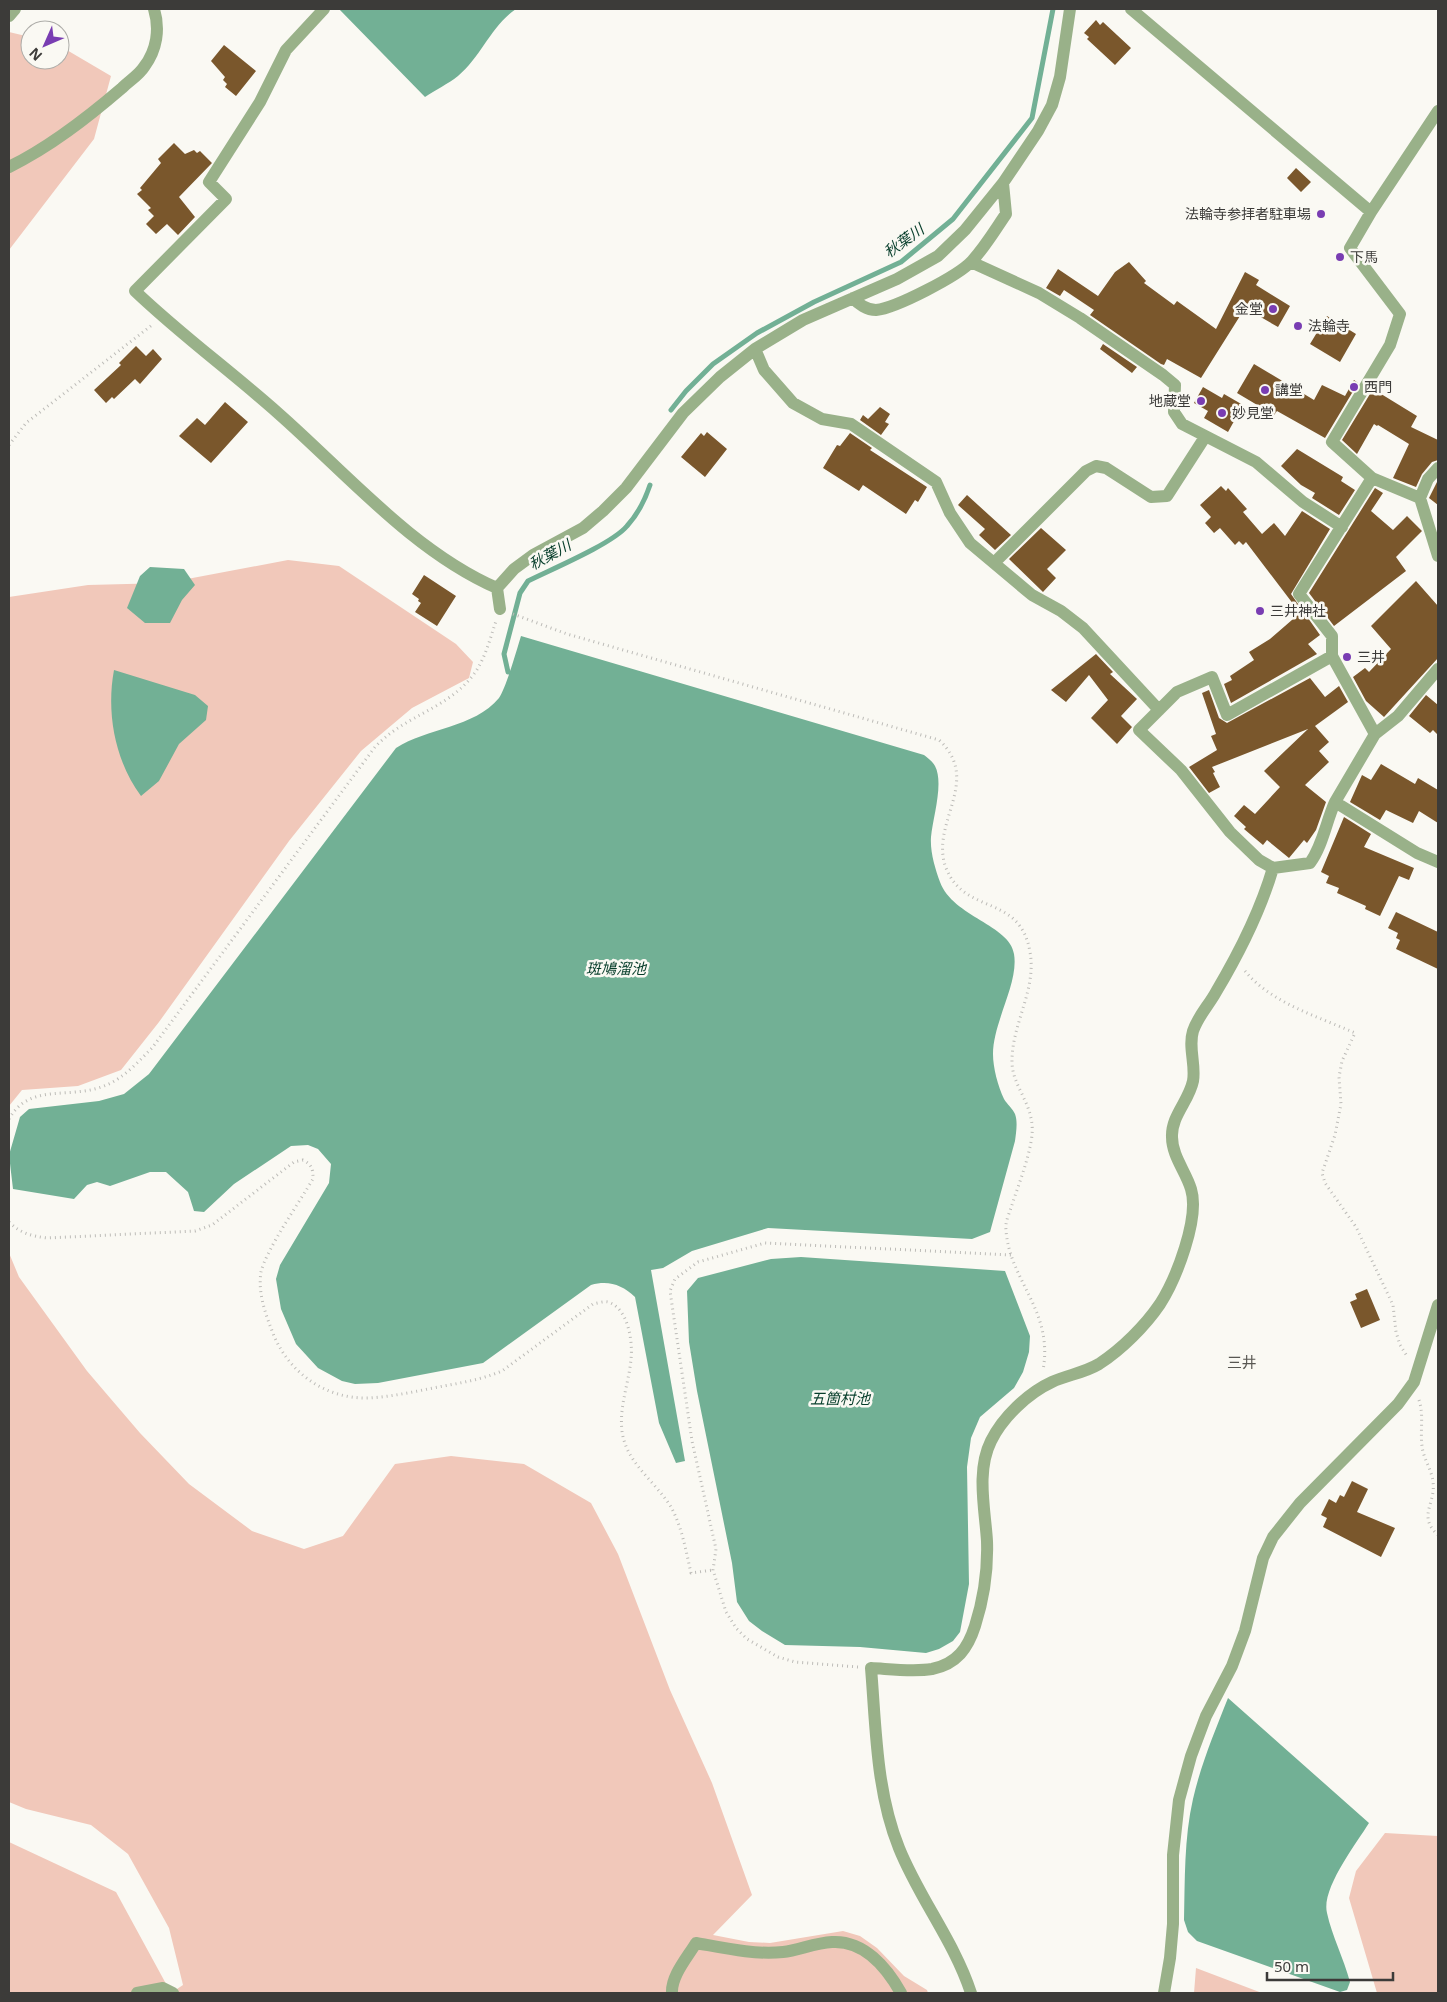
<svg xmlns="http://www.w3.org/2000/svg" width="1447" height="2002" font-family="'Noto Sans','Noto Sans JP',sans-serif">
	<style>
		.green { fill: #f1c8ba }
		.water { fill: #72b095 }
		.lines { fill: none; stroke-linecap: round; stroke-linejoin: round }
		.stream { stroke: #72b095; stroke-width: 5 }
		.building { fill: #7a572c }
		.path { stroke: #bdbcb8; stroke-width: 3; stroke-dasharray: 1 4; stroke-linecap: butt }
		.minor { stroke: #99b189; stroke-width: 12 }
		.poi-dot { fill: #793db2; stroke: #faf9f3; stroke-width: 2 }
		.labels { text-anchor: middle; stroke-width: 5; stroke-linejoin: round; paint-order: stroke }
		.poi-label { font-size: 14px; fill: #3c3b39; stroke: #faf9f3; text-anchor: start }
		.water-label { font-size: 15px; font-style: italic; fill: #063d2a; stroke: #faf9f3 }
		.neighbourhood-label { font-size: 15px; fill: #585752; stroke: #faf9f3 }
	</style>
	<rect width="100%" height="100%" fill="#faf9f3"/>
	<path class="green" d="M9,32L30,37V60H60V46L111,76L94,139L9,250Z
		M288,560L339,566L456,644L473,662L469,678L412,708L361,751L289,841L159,1022L121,1070L78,1086L22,1090L9,1106V597L88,585L166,583Z
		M9,1253L19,1277L87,1371L140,1433L189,1484L252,1531L304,1549L343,1536L395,1464L451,1456L524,1464L591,1503L618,1554L670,1690L712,1783L752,1895L713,1935L749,1942L770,1943L843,1931L860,1936L877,1948L904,1976L927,1990L928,1993H9V1842L116,1892L171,1993L183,1985L169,1928L128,1854L91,1825L26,1809L9,1802Z
		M1385,1833L1438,1836V1993H1377L1349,1898L1356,1871Z
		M1196,1968L1262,1993H1194Z"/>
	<path class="water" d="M339,9H516C491,26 481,57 458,76C448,84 435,90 425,97Z
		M150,567L184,569L195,585L182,600L170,623H145L127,608L140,576Z
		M521,636L924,755C928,758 933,762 935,766C944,783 933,817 931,837C930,852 935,868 940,882C953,917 1010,925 1014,954C1019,983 993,1022 993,1054C993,1068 998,1086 1004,1099C1007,1104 1013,1109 1015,1114C1018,1122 1016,1133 1015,1141L990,1232L972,1239L768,1228L692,1251L663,1268L651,1270L685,1461L676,1463L659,1423L635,1297C622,1285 609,1280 591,1285L483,1363L378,1383L355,1384L342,1381L318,1368L296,1344L281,1309L276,1279L280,1265L329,1183L331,1164L318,1149L308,1145L291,1146L234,1184L204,1212L194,1211L188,1192L166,1172H150L110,1186L97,1182L87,1185L74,1199L13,1189L9,1155L20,1117L29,1109L99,1101L124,1094L149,1074L396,748C427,728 474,728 499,698C506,688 517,649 521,636Z
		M114,670L195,695L208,706L206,720L179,744L159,781L141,796C115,761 106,713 114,670Z
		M801,1257L1005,1271L1030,1336L1029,1352L1023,1372L1014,1388L980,1417L971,1438L967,1467L969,1584L960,1632L953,1641L939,1649L926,1653L860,1647L785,1645L762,1631L749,1621L737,1602L732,1563L697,1391L689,1342L687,1291L698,1278L771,1259Z
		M1228,1698L1369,1823C1356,1844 1321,1889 1327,1913C1332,1936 1344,1959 1350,1982L1347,1990L1340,1992L1197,1941L1188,1932L1184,1920C1185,1880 1184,1838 1193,1799C1201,1764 1215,1731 1228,1698Z"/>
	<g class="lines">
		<path class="stream" d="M671,410L686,391L713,364L757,333L814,302L901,262L953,219L1032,118L1053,9
			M508,672L504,654L520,593L528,581C552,569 612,544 627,526C638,514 645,500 650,485"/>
	</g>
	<path class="building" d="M1096,20L1100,25L1103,22L1131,48L1115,65L1087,39L1089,37L1084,33Z
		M224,45L256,71L236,96L225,87L227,84L223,80L225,77L211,61Z
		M174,143L185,154L194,150L197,153L200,151L212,163L179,197L195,217L178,235L167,224L156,234L146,224L154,216L148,210L151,208L137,194L142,190L140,188L161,163L158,159Z
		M1296,168L1311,182L1301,192L1287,178Z
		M1129,262L1146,281L1144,283L1174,305L1177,301L1216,329L1245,272L1259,280L1256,285L1290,306L1278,327L1245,308L1201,378L1167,359L1164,365L1161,364L1090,315L1094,310L1064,290L1060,296L1046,288L1058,269L1098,296L1115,272Z
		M1327,316L1356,334L1340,362L1310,344Z
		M1103,344L1137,367L1132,373L1100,349Z
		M136,346L146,356L153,349L162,359L140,384L135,379L114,399L112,397L106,403L94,390L121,365L119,363Z
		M1254,364L1314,400L1322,385L1345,396L1354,380L1358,383L1325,438L1277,411L1274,415L1237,393Z
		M1203,387L1222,398L1224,394L1243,405L1228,432L1204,418L1208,411L1194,403Z
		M1373,389L1417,416L1411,427L1438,440V460L1432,462L1422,474L1416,487L1393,478L1409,444L1378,425L1377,426L1374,424L1357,454L1342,440Z
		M225,402L248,422L211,463L179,436L197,418L205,425Z
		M880,407L890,414L885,422L889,424L881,435L860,420L863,415L868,419Z
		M707,432L727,449L705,477L681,457L701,433L704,436Z
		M850,433L872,448L870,450L927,487L918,502L915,500L906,514L863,485L859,491L823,468L837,445L840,446Z
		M1297,449L1343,477L1341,481L1355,490L1339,515L1312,498L1315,493L1301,485L1281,466Z
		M1438,480V505L1429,498Z
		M1221,486L1226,491L1228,488L1247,509L1243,512L1262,534L1274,523L1285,536L1302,511L1330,529L1291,594L1320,635L1308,644L1317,654L1231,703L1224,684L1232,680L1230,676L1254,660L1249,652L1270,639L1300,613L1246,542L1243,545L1239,541L1235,545L1220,528L1214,533L1205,523L1211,517L1200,505Z
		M1375,488L1383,493L1371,511L1393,530L1407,516L1422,531L1396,557L1406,571L1334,626L1309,593Z
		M967,495L1011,535L995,550L979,535L985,529L958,505Z
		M1041,528L1066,550L1047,569L1056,578L1043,592L1009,559Z
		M424,575L456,596L437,626L415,612L421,603L418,601L419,599L412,594Z
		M1416,581L1438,606V658L1384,717L1366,701L1353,677L1365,668L1369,672L1391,649L1371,626Z
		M1096,654L1113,672L1110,674L1137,699L1121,716L1132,727L1117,744L1091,718L1108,700L1089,675L1066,702L1051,690Z
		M1310,678L1325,697L1339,686L1348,702L1315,726L1329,742L1319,751L1329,762L1305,785L1326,802L1316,830L1307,843L1304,840L1289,858L1267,840L1263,845L1244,829L1246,827L1234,816L1244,805L1255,814L1280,787L1264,771L1308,729L1212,767L1215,772L1213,773L1220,787L1209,793L1189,767L1217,750L1211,736L1216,734L1202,693L1209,690L1219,718L1227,723Z
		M1426,695L1438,705V735L1433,730L1430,733L1409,716Z
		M1381,764L1415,784L1418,778L1438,790V823L1419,811L1413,823L1386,810L1380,820L1350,802L1362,775L1371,780Z
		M1344,817L1371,834L1364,847L1414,868L1409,880L1399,876L1380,916L1365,909L1366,906L1337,893L1339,888L1326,883L1329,876L1321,872Z
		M1396,912L1438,932V969L1396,949L1400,940L1396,938L1398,933L1388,928Z
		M1367,1289L1380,1320L1361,1328L1350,1302L1357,1299L1355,1294Z
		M1352,1481L1368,1489L1357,1512L1395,1528L1381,1557L1323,1527L1327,1518L1321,1515L1329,1499L1336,1503L1340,1495L1344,1497Z"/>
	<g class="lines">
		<path class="path" d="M9,445L26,423L152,325
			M513,614L567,634L939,740C983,781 929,823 946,868C965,916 1020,893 1030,952C1037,990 1011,1025 1012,1063C1013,1090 1038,1107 1031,1142C1027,1164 1018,1186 1011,1208C1009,1214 1005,1222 1006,1230C1009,1280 1054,1311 1043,1370
			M1245,971C1271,1003 1317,1016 1355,1033L1342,1061L1339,1077L1341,1104L1335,1135L1322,1173L1325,1183L1356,1227L1393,1305L1396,1332L1400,1345L1407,1356
			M9,1119C30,1082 69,1100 104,1086C123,1079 138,1062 152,1048L375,747C405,715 448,709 474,674C485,659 490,639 496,621
			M9,1222C20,1233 31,1236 47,1238L195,1231L212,1225L294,1162L303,1160C312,1165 313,1169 313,1179C300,1201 266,1250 261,1272C258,1291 264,1310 271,1328C285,1369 322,1399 368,1398C388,1397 408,1393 428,1389C453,1384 478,1381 502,1371L593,1304C598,1303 604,1301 608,1302C628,1308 633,1341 631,1359C629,1383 619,1406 622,1431C626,1463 655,1481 671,1507C682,1527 686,1551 691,1573L713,1570
			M1419,1400C1424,1415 1420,1430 1422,1446C1423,1458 1432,1470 1433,1482C1436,1504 1417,1516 1438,1535
			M858,1667L795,1662L778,1657L747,1639L736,1628L726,1612L713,1570L716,1549L692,1441L670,1291L675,1279L698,1262L765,1243L1012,1255"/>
		<path class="minor" d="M324,9L286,50L260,102L209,182L226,199L135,291C181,335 232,372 279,414C347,474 414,552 497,588
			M1131,9L1371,212
			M9,16L15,9
			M1438,111L1371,212L1350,248L1400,314L1390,345L1332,442L1372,478L1299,594L1332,636V656L1375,734L1335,802L1417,853L1438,862
			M9,167C50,147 87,118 122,88C129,81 139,75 144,67C157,50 160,29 154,9
			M971,262L1039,293L1080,318L1163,375L1175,385L1174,412L1182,424L1256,462L1303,502L1342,527
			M853,298C858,304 867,310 876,310C896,308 958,276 972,261C985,247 995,230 1006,214L1003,183
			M755,349L764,370L793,403L822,419L851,424L936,482L950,513L970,543L1032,595L1061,611L1083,628L1159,710
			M1438,468L1428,479L1420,498L1438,556
			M1372,478L1420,498
			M994,563L1086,471L1096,466L1106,468L1151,497L1167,496L1205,437
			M500,609L497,588L514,569L533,555L583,528L603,511L626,488L683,413L720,377L755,349L803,320L897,279L938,256L965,230L1003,183L1038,131L1052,105L1060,77L1070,9
			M1332,656L1227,715L1212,677L1177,692L1139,730L1181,770L1230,832L1259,860L1273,868L1310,863C1323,845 1326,822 1335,802
			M1375,734L1398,716L1438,669
			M137,1993L163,1988L173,1993
			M672,1993C671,1976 687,1958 696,1943C724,1948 754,1955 783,1952C799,1950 815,1943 832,1942C864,1940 887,1968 901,1993
			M971,1993C954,1941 919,1898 899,1848C876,1791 876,1728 871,1668C890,1669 913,1672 932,1669C957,1664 968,1648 975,1626C984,1598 988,1570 987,1541C985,1509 976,1471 991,1441C1003,1417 1028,1393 1052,1382C1067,1375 1084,1373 1099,1364C1122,1349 1145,1326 1160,1304C1176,1279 1200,1218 1191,1189C1186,1172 1172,1156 1172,1137C1171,1116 1189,1101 1193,1081C1196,1065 1188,1047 1193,1031C1198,1016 1209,1005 1216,992C1238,955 1261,909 1273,868
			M1164,1993L1170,1958L1173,1924V1855L1179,1800L1191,1756L1206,1716L1232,1666L1245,1631L1263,1558L1273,1537L1300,1503L1398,1404L1414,1382L1438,1305"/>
	</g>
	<g class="poi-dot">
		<circle cx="1321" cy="214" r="5"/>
		<circle cx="1340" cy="257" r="5"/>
		<circle cx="1273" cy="309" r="5"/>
		<circle cx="1298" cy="326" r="5"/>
		<circle cx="1354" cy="387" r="5"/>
		<circle cx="1265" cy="390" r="5"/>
		<circle cx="1201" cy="401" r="5"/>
		<circle cx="1222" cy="413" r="5"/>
		<circle cx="1260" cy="611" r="5"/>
		<circle cx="1347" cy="657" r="5"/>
	</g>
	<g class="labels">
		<g class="poi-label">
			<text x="1311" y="219" text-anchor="end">法輪寺参拝者駐車場</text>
			<text x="1350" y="262">下馬</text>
			<text x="1263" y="314" text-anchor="end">金堂</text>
			<text x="1308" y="331">法輪寺</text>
			<text x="1364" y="392">西門</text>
			<text x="1275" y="395">講堂</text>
			<text x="1191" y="406" text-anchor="end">地蔵堂</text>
			<text x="1232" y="418">妙見堂</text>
			<text x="1270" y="616">三井神社</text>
			<text x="1357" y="662">三井</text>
		</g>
		<g class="water-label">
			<text transform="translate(904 241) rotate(-36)" y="5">秋葉川</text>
			<text transform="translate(550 555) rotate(-29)" y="5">秋葉川</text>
			<text x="616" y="974">斑鳩溜池</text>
			<text x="840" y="1404">五箇村池</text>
		</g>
		<g class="neighbourhood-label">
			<text x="1242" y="1368">三井</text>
		</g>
	</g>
	<rect width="1447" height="2002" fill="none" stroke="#3c3b39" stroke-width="20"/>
	<g transform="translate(45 45) rotate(225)"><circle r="24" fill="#faf9f3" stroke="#aeada9"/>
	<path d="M0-4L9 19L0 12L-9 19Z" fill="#793db2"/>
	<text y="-8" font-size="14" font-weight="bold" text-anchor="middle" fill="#3c3b39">N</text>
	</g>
	<path d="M1267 1972v8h126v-8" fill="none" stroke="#3c3b39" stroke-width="2.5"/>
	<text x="1274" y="1972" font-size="15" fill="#3c3b39" stroke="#faf9f3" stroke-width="4" paint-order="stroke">50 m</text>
</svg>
